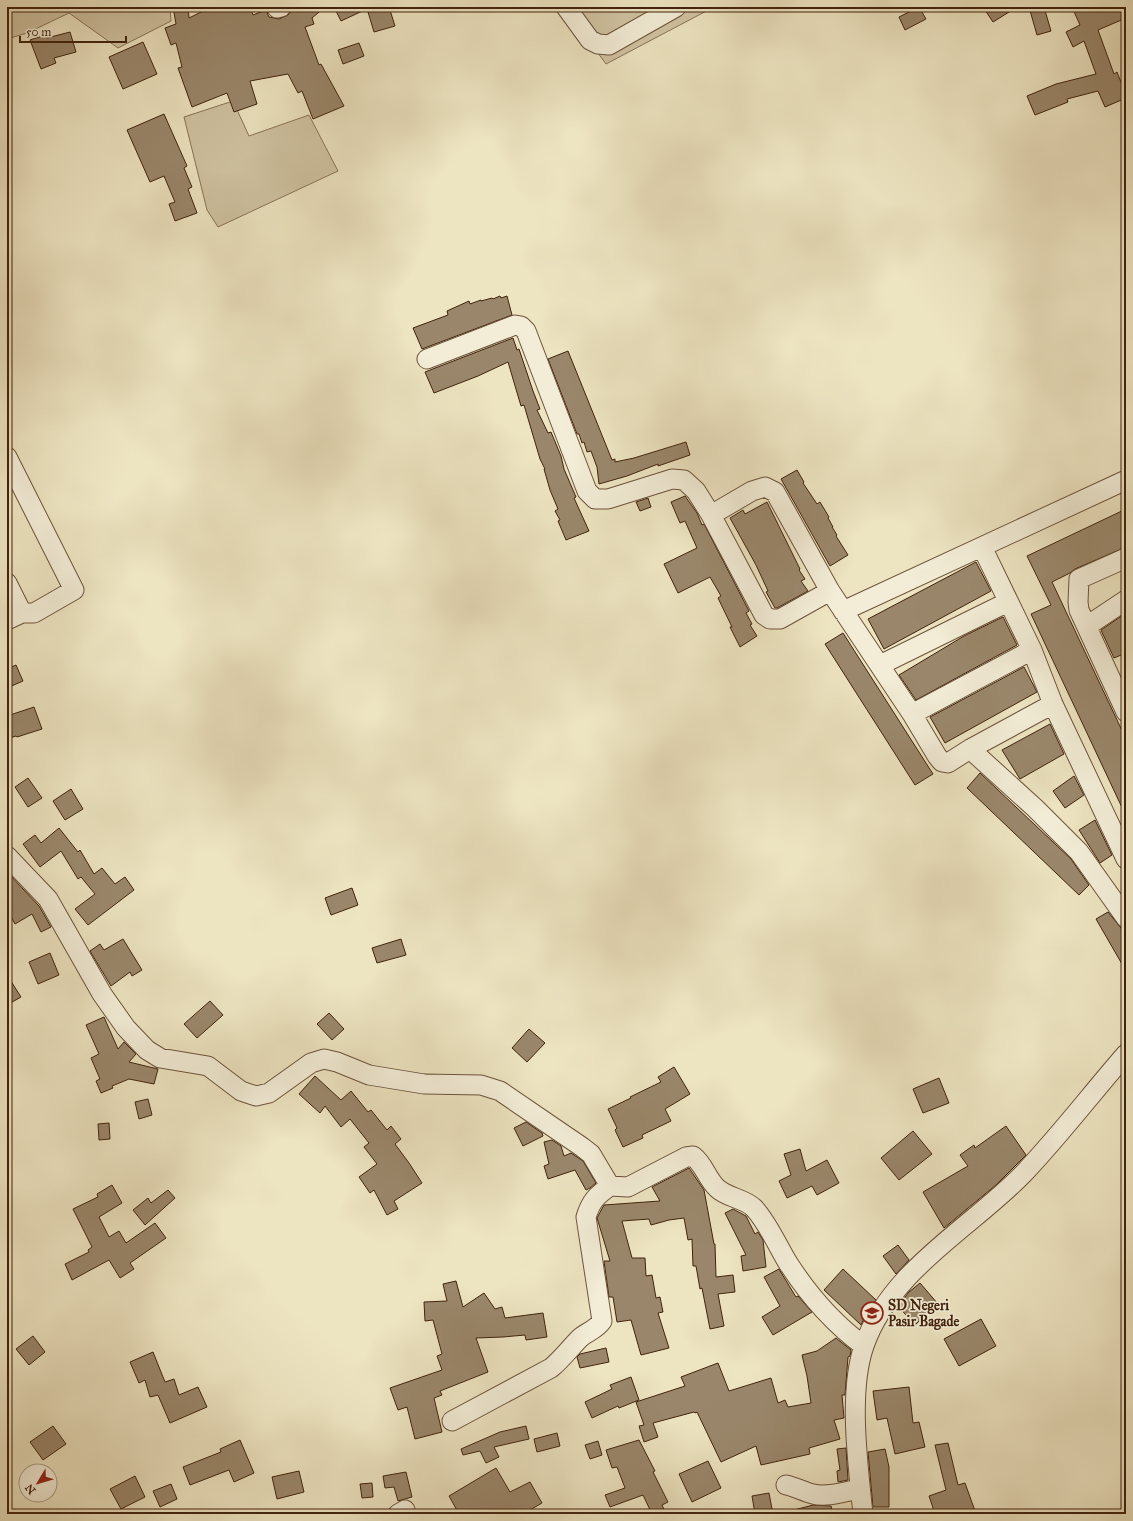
<svg xmlns="http://www.w3.org/2000/svg" width="1133" height="1521" font-family="'IM FELL Great Primer',serif">
	<style>
		.green { fill: #d0c3a2; stroke: #887358 }
		.building { fill: #9a876b; stroke: #41230d }
		.lines { fill: none; stroke-linecap: round; stroke-linejoin: round }
		.minor-casing { stroke: #6c533a; stroke-width: 21 }
		.minor { stroke: #f3edd7; stroke-width: 19 }
		.labels { text-anchor: middle; stroke-width: 3.5; stroke-linejoin: round; paint-order: stroke }
		.poi-label { font-size: 14px; font-weight: bold; fill: #41230d; stroke: #f3edd7; text-anchor: start }
	</style>
	<rect width="100%" height="100%" fill="#ede4c1"/>
	<filter id="stains"><feTurbulence type="fractalNoise" baseFrequency=".005" numOctaves="4"/><feColorMatrix values="0 0 0 0 .2 0 0 0 0 .09 0 0 0 0 .02 0 0 0 .5 -.17"/></filter>
	<radialGradient id="worn" r=".72"><stop offset=".6" stop-color="#630" stop-opacity="0"/><stop offset="1" stop-color="#630" stop-opacity=".3"/></radialGradient>
	<path class="green" d="M7,7H170L171,21L118,48L69,13L27,33L7,39Z
		M564,7H714L606,64Z
		M233,101L249,136L309,115L338,171L218,227L207,210L184,117Z"/>
	<path class="building" d="M173,7H188L189,18L211,7H250L253,15L266,10L269,17L279,19L288,15L291,11L304,7H325L312,18L314,24L305,27L319,65L321,64L344,106L313,119L302,91L298,93L288,74L250,81L257,104L234,112L227,93L192,107L178,68L182,67L176,43L171,45L165,28L176,24Z
		M334,7H371L341,21Z
		M383,7H389L395,26L374,32L368,12Z
		M919,7L926,19L905,30L899,17Z
		M983,7H1017L993,22Z
		M1029,7H1044L1051,31L1037,35Z
		M1072,7H1113L1114,9L1126,7V18L1098,30L1114,74L1117,72L1126,95V98L1105,107L1098,91L1067,99L1068,102L1035,115L1027,96L1056,84L1096,74L1084,41L1073,47L1066,32L1080,25Z
		M70,32L76,52L54,58L56,63L41,69L30,40L46,35L47,38Z
		M143,42L157,74L123,89L109,57Z
		M359,43L364,56L343,64L338,50Z
		M164,114L187,166L184,168L192,187L188,189L197,213L175,221L169,204L175,202L164,176L150,182L127,130Z
		M500,296L501,298L507,296L512,315L422,349L413,328L448,315L447,311L469,301L470,304L481,300V301L492,298L493,299Z
		M513,338L517,350L519,349L533,391L540,409L537,410L548,433L551,432L561,456L564,469L576,497L574,498L589,531L566,540L558,521L560,520L555,511L558,509L550,490L544,469H545L540,459L524,405L521,406L508,362L478,376L434,393L425,372Z
		M568,351L612,460L615,459V462L634,458L686,442L690,455L658,466V464L627,476L599,484L597,467L591,451L587,452L584,442L582,443L579,434H577L548,359Z
		M797,470L804,482L803,483L817,504L820,502L829,517L828,518L833,527H832L837,535L836,536L848,555L830,566L781,479Z
		M685,496L697,513L702,525L704,524L749,611L746,613L752,624L750,625L757,636L740,647L730,627H732L718,598L721,596L710,577L678,593L664,564L697,548L685,521L680,523L671,502Z
		M648,498L651,507L640,511L636,502Z
		M767,502L800,569L799,570L805,579L801,581L808,591L777,608H775L766,592L768,591L756,565L730,518L743,510L745,514Z
		M1126,509V547L1075,569L1070,573L1052,582L1126,739V816L1031,614L1051,605L1027,556Z
		M976,562L991,591L884,649L868,619Z
		M1126,613V653L1114,658L1101,630Z
		M1003,617L1017,645L916,700L899,675L964,636Z
		M843,633L933,774L915,785L825,644Z
		M16,665L23,681L7,688V669Z
		M1024,667L1037,692L945,743L930,717Z
		M34,707L42,729L17,737L16,736L7,739V716Z
		M1050,724L1064,754L1020,779L1002,750Z
		M980,773L1071,859L1089,885L1079,895L967,788Z
		M1074,776L1084,795L1065,808L1053,791Z
		M28,778L42,798L28,807L15,787Z
		M71,789L83,809L65,820L53,801Z
		M1095,820L1112,855L1100,863L1079,830Z
		M59,828L78,852L80,850L94,874L102,868L115,884L125,877L134,890L88,925L75,909L95,894L81,877L78,879L61,851L40,867L23,844L35,835L41,843Z
		M7,872L39,906L51,927L41,932L32,914L15,924L7,909Z
		M352,888L358,905L331,915L325,898Z
		M1108,912L1121,928L1126,936V971L1096,919Z
		M123,939L142,970L132,976L130,972L111,986L90,951L100,944L104,950Z
		M401,939L406,955L377,963L372,948Z
		M50,953L59,975L38,984L29,962Z
		M7,975L21,997L7,1005Z
		M210,1001L223,1015L197,1038L184,1024Z
		M329,1013L344,1029L332,1040L317,1024Z
		M104,1017L118,1049L124,1042L136,1054L129,1062L158,1069L154,1084L129,1079L112,1086L113,1088L101,1093L96,1081L100,1079L91,1058L99,1054L86,1025Z
		M529,1029L545,1043L527,1062L512,1048Z
		M674,1067L690,1094L665,1109L671,1121L642,1135L643,1138L623,1147L615,1130L617,1128L608,1109L631,1098L630,1097L661,1082L658,1077Z
		M315,1076L341,1100L351,1091L368,1112L371,1110L387,1130L391,1126L401,1139L395,1144L409,1163L422,1183L394,1201L398,1209L387,1215L374,1190L370,1193L359,1177L377,1164L364,1147L369,1143L350,1119L341,1127L325,1106L320,1113L299,1094Z
		M939,1078L949,1103L923,1113L913,1089Z
		M148,1099L152,1115L139,1119L135,1102Z
		M526,1122L542,1133L543,1136L523,1146L514,1128Z
		M109,1123L110,1139L99,1140L98,1124Z
		M1006,1126L1026,1155L996,1185L944,1228L923,1192L968,1166L960,1155L974,1145L975,1148Z
		M913,1131L932,1154L899,1180L881,1158Z
		M552,1140L561,1146L564,1156L571,1153L583,1161L596,1183L590,1188L586,1190L575,1170L548,1179L544,1166L549,1164L544,1142Z
		M800,1149L806,1171L827,1160L839,1183L817,1195L812,1186L787,1198L779,1181L791,1175L784,1154Z
		M689,1168L704,1190L714,1244H715L716,1277L733,1275L735,1292L718,1294L724,1326L710,1329L702,1288L700,1289L696,1266H693L692,1239L688,1240L684,1218L669,1220L651,1225L649,1219L622,1221L632,1258H645L646,1276L652,1275L656,1298L660,1297L663,1312L658,1313L669,1348L641,1355L631,1320L617,1322L613,1297H609L604,1261H610L597,1218L604,1205L660,1201L652,1187Z
		M112,1185L122,1203L99,1217L109,1237L119,1231L126,1243L155,1223L166,1238L130,1263L134,1269L120,1278L109,1260L72,1280L65,1264L89,1252L88,1250L92,1247L73,1209L98,1197L97,1194Z
		M168,1190L175,1198L145,1225L133,1210L148,1198L151,1203Z
		M733,1209L746,1216L755,1234L758,1232L763,1240L766,1267L743,1271L741,1256L746,1255L725,1213Z
		M898,1245L909,1260L896,1274L883,1256Z
		M779,1269L796,1297L798,1296L812,1312L773,1335L762,1317L780,1306L764,1277Z
		M843,1269L876,1300L867,1313L861,1325L824,1290Z
		M456,1281L463,1307L484,1293L495,1309L502,1307L505,1318L543,1313L547,1337L526,1340L525,1335L503,1337L476,1338L488,1372L440,1391L442,1395L434,1398L442,1432L415,1439L407,1407L398,1410L390,1388L442,1370L437,1356L442,1354L433,1320L425,1321L424,1302L447,1301L443,1284Z
		M920,1283L938,1304L915,1325L898,1306L909,1292Z
		M981,1319L996,1346L959,1366L944,1339Z
		M33,1336L45,1352L29,1365L16,1349Z
		M836,1338L851,1350L850,1356L848,1357L845,1395H842L844,1418L834,1420L840,1439L809,1448L810,1454L761,1465L756,1446L721,1462L697,1412L695,1413L694,1412L653,1423L658,1437L644,1442L639,1426L644,1425L636,1402L685,1386L681,1377L718,1363L729,1391L771,1378L778,1403L785,1400L788,1407L811,1403L807,1376L802,1355L817,1351Z
		M606,1348L609,1362L580,1368L577,1357L580,1354Z
		M153,1352L165,1382L174,1379L179,1395L198,1387L207,1407L170,1423L158,1395L150,1397L145,1380L139,1383L130,1362Z
		M631,1377L639,1400L619,1408L618,1406L592,1418L585,1402L612,1389L610,1385Z
		M909,1387L913,1423L919,1422L925,1447L895,1454L887,1418L877,1420L873,1391Z
		M53,1426L66,1444L43,1460L30,1442Z
		M526,1426L529,1439L494,1447L499,1457L486,1463L480,1451L463,1455L461,1449L500,1432Z
		M557,1433L560,1446L537,1452L534,1439Z
		M240,1440L254,1473L234,1482L229,1470L190,1485L183,1467L221,1452L220,1449Z
		M639,1440L655,1471L653,1472L668,1502L662,1505L666,1514H652L643,1495L610,1507L605,1495L625,1488L617,1467L612,1468L606,1450Z
		M598,1441L602,1455L590,1459L585,1445Z
		M948,1443L958,1485L965,1483L975,1511L966,1514H935L929,1496L946,1490L935,1445Z
		M846,1448L848,1480L838,1482L837,1471L840,1470L837,1449Z
		M885,1449L889,1467V1507H873L868,1452Z
		M708,1461L721,1488L692,1502L679,1474Z
		M496,1468L510,1492L530,1482L542,1503L523,1514H472L469,1509L459,1514L449,1496Z
		M299,1471L304,1492L277,1499L272,1477Z
		M406,1472L412,1497L398,1501L394,1487L385,1488L383,1476Z
		M135,1476L145,1497L121,1509L110,1489Z
		M372,1483L373,1497L362,1498L360,1484Z
		M171,1484L177,1499L160,1507L153,1491Z
		M769,1493L773,1514H755L752,1496Z
		M813,1505L831,1506L833,1514H794V1510Z"/>
	<g class="lines">
		<g class="minor-casing">
			<path id="minor" d="M566,7L590,40L598,44L609,45L676,7
				M277,8L281,7
				M427,359L515,325L521,326L526,331L587,491L595,499H608L672,479L684,480L696,491L711,515L764,615L770,619H780L830,591
				M7,457L74,590L34,613H22L7,620
				M711,515L752,491L765,487L775,492L830,591L912,714L937,756L942,762L948,763L970,749L1053,704
				M982,547L1032,650L1053,704L1126,859
				M1126,558L1079,579L1078,602L1079,610L1126,712
				M7,583L22,613
				M843,611L1126,480
				M1087,626L1126,600
				M880,665L1008,602
				M912,714L1032,650
				M970,749L1035,808L1079,852L1126,918
				M7,856L48,899L102,994L126,1028L147,1050L160,1058L208,1066L241,1091L256,1096L269,1093L311,1063L324,1059L337,1062L369,1075L424,1084L481,1085L500,1091L582,1147L591,1154L610,1186L628,1187L686,1157L693,1156C704,1164 707,1179 717,1188C727,1198 744,1198 754,1208C768,1223 777,1245 788,1263C808,1294 834,1324 864,1346
				M452,1421L551,1368C562,1359 570,1348 580,1338C587,1332 597,1329 602,1321L586,1217C591,1201 596,1196 610,1186
				M786,1485C796,1487 804,1492 813,1494C828,1498 846,1491 860,1489
				M398,1514L405,1510
				M863,1514C858,1465 848,1392 864,1346C890,1270 971,1228 1024,1173C1060,1135 1092,1093 1126,1054"/>
		</g>
		<use href="#minor" class="minor"/>
	</g>
	<defs>
		<g id="school-ring" transform="scale(1.15)"><circle r="9.5" fill="#f3edd7" stroke="#8f2418" stroke-width="1.5"/><path d="M0-5L7-2L0 1L-7-2ZM-4 1L0 2.5L4 1V4Q0 6-4 4Z" fill="#8f2418"/></g>
	</defs>
	<g fill-rule="evenodd">
		<use href="#school-ring" x="872" y="1313"/>
	</g>
	<g class="labels">
		<g class="poi-label">
			<text x="888" y="1310">SD Negeri<tspan x="888" dy="16">Pasir Bagade</tspan></text>
		</g>
	</g>
	<rect width="1133" height="1521" fill="none" stroke="#ede4c1" stroke-width="24"/>
	<rect x="8" y="8" width="1117" height="1505" fill="none" stroke="#41230d" stroke-width="2"/>
	<rect x="12" y="12" width="1109" height="1497" fill="none" stroke="#41230d"/>
	<g transform="translate(38 1483) rotate(232)"><circle r="19" fill="#f3edd7" stroke="#ac9c86"/>
	<path d="M0-3L7 15L0 10L-7 15Z" fill="#8f2418"/>
	<text y="-6" font-size="11" font-weight="bold" text-anchor="middle" fill="#41230d">N</text>
	</g>
	<path d="M20 36v6h106v-6" fill="none" stroke="#41230d" stroke-width="2"/>
	<text x="26" y="36" font-size="12" fill="#41230d" stroke="#f3edd7" stroke-width="3" paint-order="stroke">50 m</text>
	<rect width="100%" height="100%" filter="url(#stains)"/>
	<rect width="100%" height="100%" fill="url(#worn)"/>
</svg>
